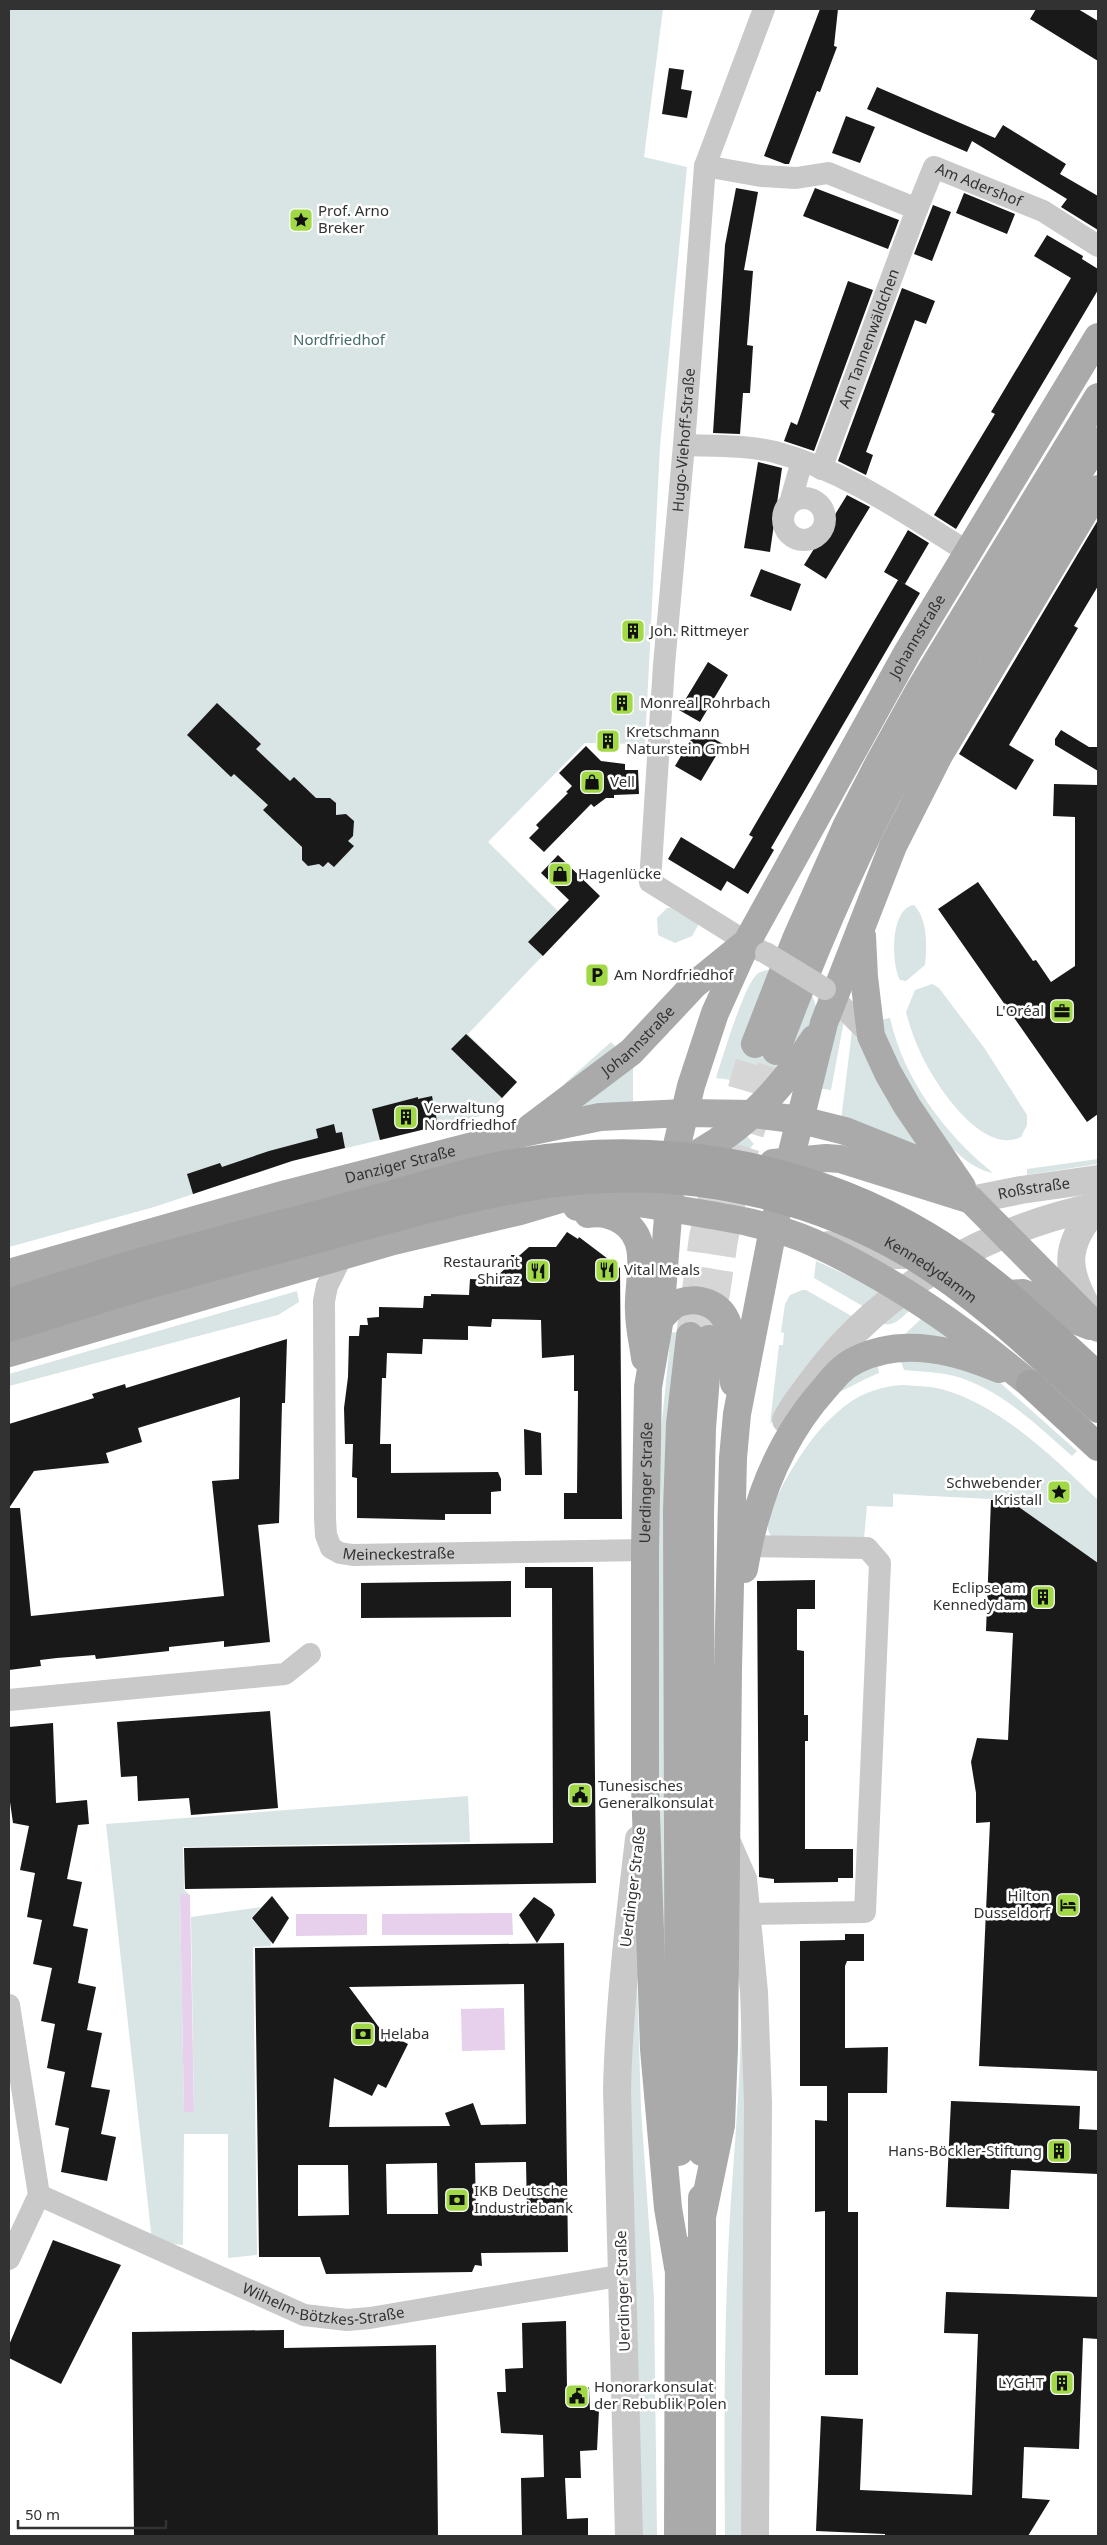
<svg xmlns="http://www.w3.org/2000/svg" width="1107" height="2545" font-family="'Noto Sans',sans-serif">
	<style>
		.green { fill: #d8e5e4 }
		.water { fill: #e6d0eb }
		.building { fill: #191919; fill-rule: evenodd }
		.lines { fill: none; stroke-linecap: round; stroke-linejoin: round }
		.primary-tunnel { stroke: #d6d6d6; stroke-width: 28; stroke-dasharray: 28 14; stroke-linecap: butt }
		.minor { stroke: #c9c9c9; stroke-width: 22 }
		.tertiary { stroke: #c9c9c9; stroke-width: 28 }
		.primary { stroke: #aaa; stroke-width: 28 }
		.trunk { stroke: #a2a2a2; stroke-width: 28 }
		.minor-bridge { stroke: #c9c9c9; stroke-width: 22 }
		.trunk-bridge { stroke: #a2a2a2; stroke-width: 28 }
		.labels { text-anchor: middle; stroke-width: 5; stroke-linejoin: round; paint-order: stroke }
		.street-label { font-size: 15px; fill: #323232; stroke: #fff }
		.poi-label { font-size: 15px; fill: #323232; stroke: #fff; text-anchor: start }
		.park-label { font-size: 15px; fill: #426b6a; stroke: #fff }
	</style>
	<rect width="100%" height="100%" fill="#fff"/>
	<path class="green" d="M9,9H663L644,157L687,167L660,446L645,744L585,743L488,842L572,925L468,1034L517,1083L485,1115L296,1160L154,1207L9,1247Z
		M914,905C928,919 927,947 925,965L906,981L900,980C891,964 890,908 914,905Z
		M667,908H671L699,924L692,936L675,943L658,935L657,918Z
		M771,970L812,995L817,1009C806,1037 788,1061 770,1085L716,1078C723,1056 743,989 756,975C760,971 765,970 771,970Z
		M932,984L939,988L985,1049L1027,1115V1125L1021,1137C982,1156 936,1085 922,1056C915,1042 910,1027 906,1012L915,990Z
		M838,1016L844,1021L831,1090L816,1088Z
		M890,1018C904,1080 944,1133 993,1173C949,1165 908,1090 891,1053C886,1043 884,1031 880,1020Z
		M852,1031L931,1153L841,1120Z
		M611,1042L615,1046L603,1061L565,1086L564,1084Z
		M633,1067V1102L572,1109Z
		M747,1136L754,1144L746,1152L723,1148Z
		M1098,1159V1164L1027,1175V1169Z
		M816,1261L887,1293L866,1308L814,1278Z
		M802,1290H806L855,1318L794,1388L770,1424L779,1345H783L784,1333L781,1332L785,1304L790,1295Z
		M297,1291L299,1302L278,1315L9,1386V1374Z
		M901,1305L912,1308C904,1315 895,1327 884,1324Z
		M925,1315L964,1342L902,1337Z
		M671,1332L679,1333L666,2001L659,1875L658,1460Z
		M900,1358L926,1359L997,1380L1077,1451L1072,1456C1041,1429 1008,1396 969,1381C949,1372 925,1372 904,1370Z
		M877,1361L879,1373C859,1381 841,1393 820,1400Z
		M903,1385C916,1386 929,1386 941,1389C999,1404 1055,1459 1098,1500V1563L1009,1500L893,1494V1507L867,1506L864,1538L772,1537C769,1533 767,1529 768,1523C773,1495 806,1443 826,1423C834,1415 845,1405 855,1399C870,1390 887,1386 903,1385Z
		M468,1796L470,1842L183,1847L184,1890L190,1895H180L184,2112H194L191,1917L269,1906L261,1907L251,1918L262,1930L271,1931V1946L253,1947L257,2255L228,2258V2134H184L183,2245L152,2241L106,1824Z
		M637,1976L641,2109L654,2298L657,2536H637L628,2081Z
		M746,2020L745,2536H725C724,2435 724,2334 729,2233C733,2162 740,2092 741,2021Z"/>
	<path class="water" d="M180,1894L190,1895L194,2112H184Z
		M512,1913L513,1935H382V1914Z
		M296,1914H367V1935L296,1936Z
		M504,2008L505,2050L462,2051L461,2009Z"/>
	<path class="building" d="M820,9H838L834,46L837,47L820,92L817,91L789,164H785L764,156Z
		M1036,9H1078L1098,21V61L1030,19Z
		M669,68L684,70L681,89L692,91L687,118L662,114Z
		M877,87L995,138L1003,125L1066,164L1060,174L1098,196V230L1061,207L1067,199L972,141L967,152L867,109Z
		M846,116L875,127L860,163L832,153Z
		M736,188L758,192L744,270L753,271L747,345L753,346L750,393H743L740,434L713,433L725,245Z
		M815,188L899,220L888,249L803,216Z
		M964,193L1015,214L1007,234L956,213Z
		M933,205L951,212L932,261L914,254Z
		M1047,235L1083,256L1082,259L1098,269V290L956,529L934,515L995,414L991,412L1071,278L1034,256Z
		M848,281L873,290L814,451L784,441L791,422L797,425Z
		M902,288L935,301L926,324L915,320L866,452L873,455L866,475L838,461Z
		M758,462L782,468L770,552L744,548Z
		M847,495L870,507L826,579L804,565Z
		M1098,520V586L1074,626L1078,628L1009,745L1034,760L1016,790L959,754Z
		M908,530L929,543L905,584L884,572Z
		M761,569L801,584L791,611L750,596Z
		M898,580L920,593L771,848L774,850L748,894L727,881L721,891L668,859L681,837L734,869L753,837L749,835Z
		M708,662L728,675L700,722L679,710Z
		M217,703L261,744L256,749L290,781L294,777L316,798H330L336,803V815L346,814L354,821L353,836L348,841L354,846L334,867L328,862L323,867L319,864L308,866L302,860V847L263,810L268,805L234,774L231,777L187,735Z
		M697,729L723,744L701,781L675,766Z
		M1061,730L1089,747H1097L1098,771L1055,745V739Z
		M586,746L601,761L625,764V770H638L639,794L614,795V798H606L594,807L591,804L544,852L529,838L539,828L536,825L568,793L566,792L572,786L559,773Z
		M1054,784L1098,785V1114L1087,1122L938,909L978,882L1033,961L1036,960L1051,982L1075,966V817L1053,816Z
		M558,855L600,896L543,956L528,942L569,900L541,873Z
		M466,1034L517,1082L502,1098L451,1049Z
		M432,1096L438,1126L380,1140L372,1109L418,1097V1099Z
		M334,1124L336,1133L342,1132L345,1148L292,1161L193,1194L187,1174L220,1163L222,1167L269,1151L318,1138L316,1129Z
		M567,1232L578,1239L579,1237L620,1268L622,1519H564V1493H577L578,1391H574V1355L542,1358L541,1320L492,1319L491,1327L468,1326V1340L423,1339L422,1354L387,1353L386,1378H382L380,1444H391V1473L498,1472L501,1479V1491L491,1492V1514H445V1520L357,1518V1478L352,1477L353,1444H345L344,1408L348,1377L349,1336H359L360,1325H368L367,1318L379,1317V1307L423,1308L424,1296H431V1294L469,1295L470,1279L493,1280L510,1264L511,1255H520L529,1247H556Z
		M287,1339L285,1403H282L279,1523L258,1525L270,1642L224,1647V1641L169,1647V1651L96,1659L95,1655L57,1658L40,1660L41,1666L9,1670V1508H20L31,1616L224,1596L212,1481L239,1479L240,1397L138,1428L142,1442L106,1453L109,1463L34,1471L9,1508V1424L94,1398L92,1394L125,1384L126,1388Z
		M524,1429L541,1433L542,1475H525Z
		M991,1500H1009L1098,1563V2071L979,2066L990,1822L976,1823V1793L971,1762L977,1738L1008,1740L1013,1633L986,1631Z
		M525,1567H593L596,1883L185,1889L184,1848L553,1843L552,1588H525Z
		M815,1580V1609H797V1650L804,1651V1715H808V1741H805V1849H853V1878H838V1882L774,1883V1879L759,1877L757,1581Z
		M511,1581V1617L361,1618V1583Z
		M270,1711L278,1808L191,1815L189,1798L138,1801L137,1776L121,1777L117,1722Z
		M53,1723L56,1803L87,1800L89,1824L78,1825L67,1879L82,1882L73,1926L88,1929L78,1983L96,1987L87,2030L102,2033L91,2087L110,2090L101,2134L116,2137L107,2181L61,2172L69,2128L55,2125L65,2072L47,2068L55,2024L41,2021L52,1968L33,1964L42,1920L27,1917L35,1873L20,1870L29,1826L13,1823L9,1795V1727Z
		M272,1896L289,1918L273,1944L252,1918Z
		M534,1897L552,1909L555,1915L537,1943L519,1915Z
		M845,1934H864V1961H847L845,1966V2048L888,2047L887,2093H848V2212H858V2375H825V2211L815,2212V2120L827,2121V2086H800V1941L845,1940Z
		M564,1943L568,2252L481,2253L482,2266L475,2265L472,2272L326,2274L320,2257H259L255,1948ZM524,1984L526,2124L481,2125L473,2103L445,2113L450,2126L329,2127L334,2078L372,2096L378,2084L386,2088L408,2044L381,2030L349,1987ZM526,2162L527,2213H476L475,2163ZM437,2163L438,2214H387L386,2164ZM298,2165H348L349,2215L298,2216Z
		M951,2101L1080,2106L1079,2129L1098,2130V2174L1011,2170L1009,2209L946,2207Z
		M53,2240L121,2265L61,2384L9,2358V2345Z
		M946,2292L1098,2297V2339L1083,2338L1079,2449L1024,2447L1022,2498L1050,2500L1028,2536H885V2534L816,2531L821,2416L863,2419L860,2490L972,2495L978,2334L944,2333Z
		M566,2321L567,2388L589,2387L590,2410H599L597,2450L580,2451L581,2478H565L567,2519L588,2518V2536H522L521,2478L544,2477L543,2435L501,2433L497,2392H506L505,2369L523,2368L522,2323Z
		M284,2330V2348L436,2345L438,2536H134L132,2332Z"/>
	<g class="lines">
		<path class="primary-tunnel" d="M690,1336L703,1237L720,1164L755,1044
			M709,1339L724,1240L739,1168L776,1051"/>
		<g class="minor">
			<path id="s1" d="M705,166L761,176L796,178L828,173L917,209L934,167L1043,211L1098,246"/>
			<path d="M684,445C714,446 746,445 775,452C847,471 906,514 968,552"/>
			<path id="s2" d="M821,469L917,209"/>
			<circle cx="804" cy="519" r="21"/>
			<path d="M790,503L802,461"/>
			<path id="s3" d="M761,951L650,882L664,665L684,445L705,166L764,9"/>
			<path d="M825,989L871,1036"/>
			<path id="s4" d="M342,1256L327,1286L324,1301L325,1519L326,1535L331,1548L340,1553L353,1555L645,1550"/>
			<path d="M748,1546L867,1548L880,1563L865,1912L748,1914"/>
			<path d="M9,1700L285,1674L310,1654"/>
			<path d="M9,2005L39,2195L9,2259"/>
			<path id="s5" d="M39,2195L304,2315L347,2320L370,2318L624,2275"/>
		</g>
		<g class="tertiary">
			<path id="s6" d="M971,1200L1021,1190L1098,1179"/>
			<path d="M828,1245L887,1255H919"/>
			<path d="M1094,1319C1067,1275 1059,1248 1098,1207"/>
			<path d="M786,1420C793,1405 804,1393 814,1379C882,1287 987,1229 1098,1206"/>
			<path d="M726,1840L743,1879L754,1992L758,2102L755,2536"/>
			<path d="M629,2536L617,2090C619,2006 629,1923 639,1839"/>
		</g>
		<g class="primary">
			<path d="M862,936L864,977L871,1036L888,1073L907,1106L962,1187"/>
			<path d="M755,1044L796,939L846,827L880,761L920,689L1098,397"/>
			<path d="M776,1051C811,957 850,864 898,775C959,661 1031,552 1098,441"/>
			<path id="s7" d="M530,1128L631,1052L694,985L742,946"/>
			<path d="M773,1163L826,1158L840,1159L971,1200L1098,1328"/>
			<path d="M676,1165C737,1136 778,1094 814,1039"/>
			<path d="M577,1207L630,1202L646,1204C699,1214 763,1220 812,1242C892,1278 962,1328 1030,1384"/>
			<path d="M588,1214C600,1212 611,1214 622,1221C653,1240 637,1282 639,1311C639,1327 643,1342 645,1358"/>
			<path id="s8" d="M9,1273L286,1194L523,1133L600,1117L685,1113L754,1114L801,1120L845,1131L910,1157L971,1200"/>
			<path d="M995,1300L1009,1294L1023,1293L1031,1296L1044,1308L1090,1326"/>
			<path d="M660,1318C665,1314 671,1306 678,1303C698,1296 721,1303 728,1325C734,1342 732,1364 734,1383"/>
			<path d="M9,1353L393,1241L520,1211L611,1184"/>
			<path d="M744,1569C755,1503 780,1438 825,1388C834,1377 843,1366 856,1360C901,1337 955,1350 999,1369"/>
			<path d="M679,2152L677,1510L680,1424L690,1336"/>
			<path d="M702,2152L700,1514L702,1428L709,1339"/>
			<path d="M702,2217L721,2125L724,2048L728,1669L733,1458L737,1414L773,1229L824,1023L893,846L939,755L1098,489"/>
			<path id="s9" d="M678,2267L668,2208L654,2049L645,1785V1550L648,1387L660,1318L672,1166L691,1086L715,1013L747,942L907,653L1098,337"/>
			<path d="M678,2536L679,2248"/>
			<path d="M702,2536V2198"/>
		</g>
		<path class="trunk" d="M9,1302L143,1261
			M9,1328L144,1286
			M1030,1384L1098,1447"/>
		<path class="minor-bridge" d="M766,953L825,989"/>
		<g class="trunk-bridge">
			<path d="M143,1261C217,1241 290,1221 364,1202C417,1188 471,1169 525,1161C662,1139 806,1164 926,1235C989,1272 1044,1327 1098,1376"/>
			<path id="s10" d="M144,1286C218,1266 292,1246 365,1226C443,1205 524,1182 605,1179C710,1174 819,1201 909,1254C979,1296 1039,1355 1098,1409"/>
		</g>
	</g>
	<defs>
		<g id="sight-square" transform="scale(1.25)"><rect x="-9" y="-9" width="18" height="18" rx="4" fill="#a1d845" stroke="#fff"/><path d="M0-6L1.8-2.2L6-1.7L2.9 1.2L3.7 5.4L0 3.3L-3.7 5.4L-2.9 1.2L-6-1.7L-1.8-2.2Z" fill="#111"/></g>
		<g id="building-square" transform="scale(1.25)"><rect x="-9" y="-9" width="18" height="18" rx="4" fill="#a1d845" stroke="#fff"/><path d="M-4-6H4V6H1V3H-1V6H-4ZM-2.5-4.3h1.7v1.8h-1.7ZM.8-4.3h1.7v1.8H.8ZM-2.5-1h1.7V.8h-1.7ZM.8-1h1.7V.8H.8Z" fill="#111"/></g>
		<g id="shop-square" transform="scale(1.25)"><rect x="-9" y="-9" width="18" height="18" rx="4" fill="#a1d845" stroke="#fff"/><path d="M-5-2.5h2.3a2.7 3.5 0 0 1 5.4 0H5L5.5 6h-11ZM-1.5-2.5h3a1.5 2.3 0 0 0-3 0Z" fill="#111"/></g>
		<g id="parking-square" transform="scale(1.25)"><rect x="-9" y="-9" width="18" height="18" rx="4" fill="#a1d845" stroke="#fff"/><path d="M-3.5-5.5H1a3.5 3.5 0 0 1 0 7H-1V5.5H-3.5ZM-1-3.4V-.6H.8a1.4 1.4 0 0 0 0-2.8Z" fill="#111"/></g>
		<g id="office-square" transform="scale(1.25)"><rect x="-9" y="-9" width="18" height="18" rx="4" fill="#a1d845" stroke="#fff"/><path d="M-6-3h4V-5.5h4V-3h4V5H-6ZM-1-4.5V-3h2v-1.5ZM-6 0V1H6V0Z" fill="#111"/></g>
		<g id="restaurant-square" transform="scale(1.25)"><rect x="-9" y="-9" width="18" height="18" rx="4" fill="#a1d845" stroke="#fff"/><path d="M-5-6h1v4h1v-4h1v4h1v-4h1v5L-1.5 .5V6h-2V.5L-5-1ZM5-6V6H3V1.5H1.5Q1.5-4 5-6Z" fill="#111"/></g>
		<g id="civic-square" transform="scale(1.25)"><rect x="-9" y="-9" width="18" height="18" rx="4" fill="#a1d845" stroke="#fff"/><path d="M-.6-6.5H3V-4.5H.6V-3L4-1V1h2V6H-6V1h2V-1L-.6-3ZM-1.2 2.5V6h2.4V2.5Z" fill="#111"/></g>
		<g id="hotel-square" transform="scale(1.25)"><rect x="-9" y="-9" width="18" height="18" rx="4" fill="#a1d845" stroke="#fff"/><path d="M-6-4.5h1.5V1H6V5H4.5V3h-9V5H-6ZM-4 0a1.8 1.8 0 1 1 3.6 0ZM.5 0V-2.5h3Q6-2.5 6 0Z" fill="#111"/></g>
		<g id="bank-square" transform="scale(1.25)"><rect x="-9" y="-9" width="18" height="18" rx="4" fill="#a1d845" stroke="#fff"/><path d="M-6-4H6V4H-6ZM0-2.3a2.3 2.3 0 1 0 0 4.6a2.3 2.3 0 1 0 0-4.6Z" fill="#111"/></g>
	</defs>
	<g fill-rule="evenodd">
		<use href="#sight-square" x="301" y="220"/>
		<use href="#building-square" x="633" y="631"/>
		<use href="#building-square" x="622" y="703"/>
		<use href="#building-square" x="608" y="741"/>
		<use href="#shop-square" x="592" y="782"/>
		<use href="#shop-square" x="560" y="874"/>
		<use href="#parking-square" x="597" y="975"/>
		<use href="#office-square" x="1062" y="1011"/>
		<use href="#building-square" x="406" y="1117"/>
		<use href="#restaurant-square" x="607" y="1270"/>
		<use href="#restaurant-square" x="538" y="1271"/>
		<use href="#sight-square" x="1059" y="1492"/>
		<use href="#building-square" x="1043" y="1597"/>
		<use href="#civic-square" x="580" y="1795"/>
		<use href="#hotel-square" x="1068" y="1905"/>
		<use href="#bank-square" x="363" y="2034"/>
		<use href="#building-square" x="1059" y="2151"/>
		<use href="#bank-square" x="457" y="2200"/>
		<use href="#building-square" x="1062" y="2383"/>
		<use href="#civic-square" x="577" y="2396"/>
	</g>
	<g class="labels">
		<g class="street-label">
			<text dy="5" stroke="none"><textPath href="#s1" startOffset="314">Am Adershof</textPath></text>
			<text dy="5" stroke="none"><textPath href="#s2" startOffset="139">Am Tannenwäldchen</textPath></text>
			<text dy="5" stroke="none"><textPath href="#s3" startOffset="574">Hugo-Viehoff-Straße</textPath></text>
			<text dy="5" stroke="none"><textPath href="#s9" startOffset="1691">Johannstraße</textPath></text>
			<text dy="5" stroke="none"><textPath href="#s7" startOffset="139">Johannstraße</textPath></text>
			<text dy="5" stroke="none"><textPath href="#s8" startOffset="406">Danziger Straße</textPath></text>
			<text dy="5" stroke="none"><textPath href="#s6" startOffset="64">Roßstraße</textPath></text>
			<text dy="5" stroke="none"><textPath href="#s10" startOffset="818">Kennedydamm</textPath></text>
			<text dy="5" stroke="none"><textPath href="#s9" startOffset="786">Uerdinger Straße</textPath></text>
			<text dy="5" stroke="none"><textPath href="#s4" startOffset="366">Meineckestraße</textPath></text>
			<text transform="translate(633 1887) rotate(-83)" y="5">Uerdinger Straße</text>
			<text transform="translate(623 2291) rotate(-92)" y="5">Uerdinger Straße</text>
			<text dy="5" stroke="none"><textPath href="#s5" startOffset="308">Wilhelm-Bötzkes-Straße</textPath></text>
		</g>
		<g class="poi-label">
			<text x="318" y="216">Prof. Arno<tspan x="318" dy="17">Breker</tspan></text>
			<text x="650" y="636">Joh. Rittmeyer</text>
			<text x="640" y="708">Monreal Rohrbach</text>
			<text x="626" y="737">Kretschmann<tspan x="626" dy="17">Naturstein GmbH</tspan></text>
			<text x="610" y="787">Vell</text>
			<text x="578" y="879">Hagenlücke</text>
			<text x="614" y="980">Am Nordfriedhof</text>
			<text x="1044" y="1016" text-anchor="end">L'Oréal</text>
			<text x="424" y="1113">Verwaltung<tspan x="424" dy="17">Nordfriedhof</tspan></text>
			<text x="520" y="1267" text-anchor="end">Restaurant<tspan x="520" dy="17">Shiraz</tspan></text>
			<text x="624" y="1275">Vital Meals</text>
			<text x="1042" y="1488" text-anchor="end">Schwebender<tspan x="1042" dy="17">Kristall</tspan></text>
			<text x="1026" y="1593" text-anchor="end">Eclipse am<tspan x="1026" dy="17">Kennedydam</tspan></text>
			<text x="598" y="1791">Tunesisches<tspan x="598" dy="17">Generalkonsulat</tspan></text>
			<text x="1050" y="1901" text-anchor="end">Hilton<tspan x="1050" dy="17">Dusseldorf</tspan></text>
			<text x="380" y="2039">Helaba</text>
			<text x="1042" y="2156" text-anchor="end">Hans-Böckler-Stiftung</text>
			<text x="474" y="2196">IKB Deutsche<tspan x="474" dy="17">Industriebank</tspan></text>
			<text x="1044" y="2388" text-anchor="end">LYGHT</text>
			<text x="594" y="2392">Honorarkonsulat<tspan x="594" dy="17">der Rebublik Polen</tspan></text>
		</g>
		<g class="park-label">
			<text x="339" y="345">Nordfriedhof</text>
		</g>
	</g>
	<rect width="1107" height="2545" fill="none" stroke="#323232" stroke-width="20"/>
	<path d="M18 2520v8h148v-8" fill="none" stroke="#323232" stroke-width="2.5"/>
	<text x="25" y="2520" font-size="15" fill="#323232" stroke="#ffffff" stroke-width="4" paint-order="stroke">50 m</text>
</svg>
